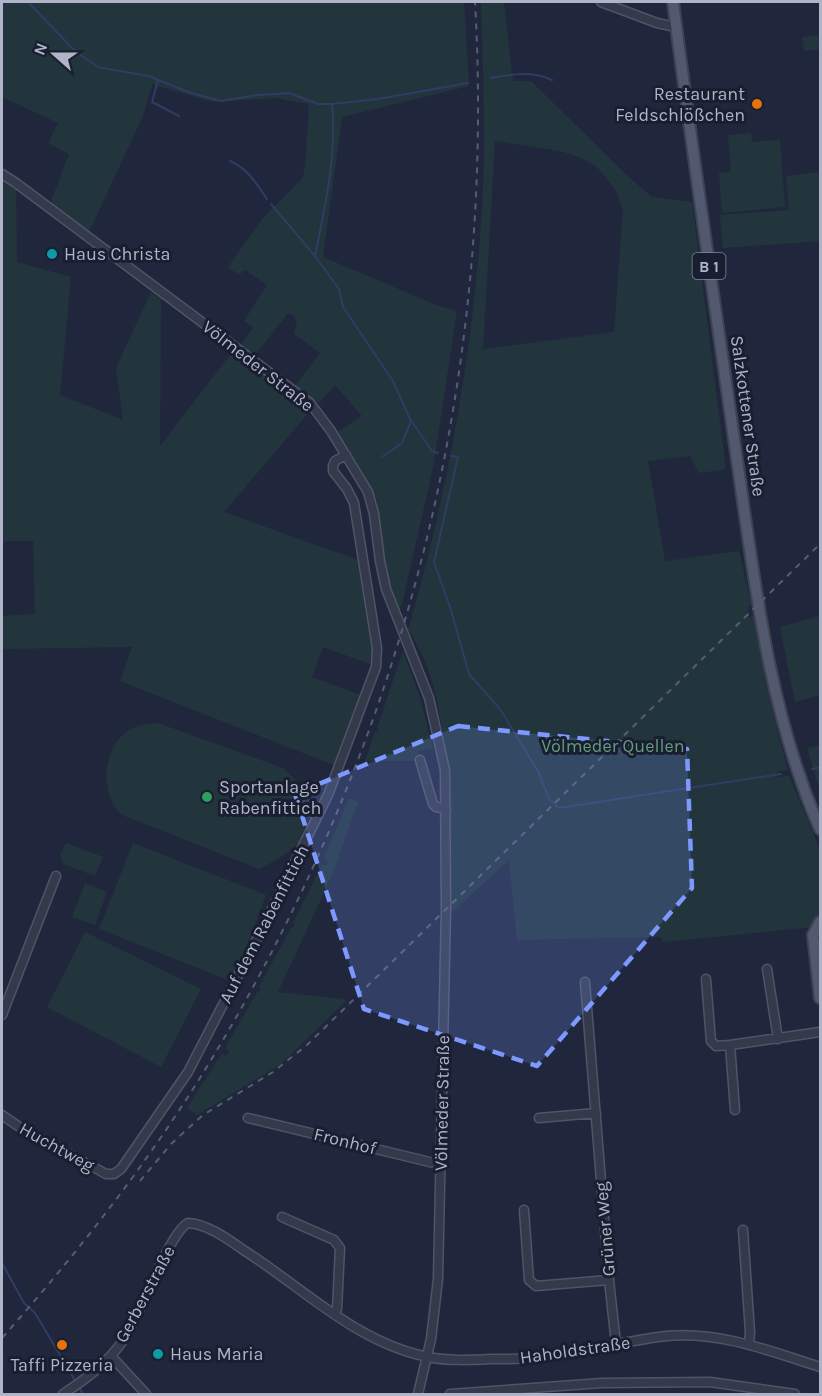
<svg xmlns="http://www.w3.org/2000/svg" width="822" height="1396" font-family="Karla,sans-serif">
	<style>
		.green { fill: #22353d; fill-rule: evenodd }
		.lines { fill: none; stroke-linecap: round; stroke-linejoin: round }
		.stream { stroke: #303c63; stroke-width: 2 }
		.minor-casing { stroke: #4f5467; stroke-width: 11 }
		.major-casing { stroke: #3d4355; stroke-width: 14 }
		.minor { stroke: #343a4c; stroke-width: 8 }
		.major { stroke: #52586d; stroke-width: 10 }
		.rail { stroke: #555d74; stroke-width: 2; stroke-dasharray: 6 6; stroke-linecap: butt }
		.marked { fill: #7d99ff; fill-opacity: 0.2; stroke: #7d99ff; stroke-width: 4.5; stroke-dasharray: 12 8; stroke-linejoin: round }
		.food-dot { fill: #e8710a; stroke: #191f31; stroke-width: 2 }
		.culture-dot { fill: #0f9aa8; stroke: #191f31; stroke-width: 2 }
		.leisure-dot { fill: #2e9e5b; stroke: #191f31; stroke-width: 2 }
		.labels { text-anchor: middle; stroke-width: 6; stroke-linejoin: round; paint-order: stroke }
		.shield { fill: #191f31; stroke: #82879b; stroke-width: 1.5 }
		.shield-label { font-size: 16px; font-weight: bold; fill: #afb4c8 }
		.poi-label { font-size: 18px; fill: #afb4c8; stroke: #191f31; text-anchor: start }
		.street-label { font-size: 18px; fill: #afb4c8; stroke: #191f31 }
		.park-label { font-size: 18px; fill: #649b7a; stroke: #191f31 }
	</style>
	<rect width="100%" height="100%" fill="#20273c"/>
	<path class="green" d="M2,2H464L469,86L342,117L323,257L439,306L457,311L433,468L402,604L399,608L390,584L383,557L376,499L368,481L338,432L362,416L335,385L319,403L295,386L320,353L294,334L297,322L293,315L288,313L255,355L241,345L253,327L244,321L267,285L245,270L239,275L228,267L262,219L302,179L305,168L309,104L275,98L213,102L154,85L153,82L143,116L88,234L50,204L69,154L48,143L58,123L2,97Z
		M481,2H504L513,81H531L631,179L652,197L692,202L726,469L699,473L690,456L648,461L665,561L739,551L751,604L748,607L749,618L755,614C762,668 773,718 788,770L777,772L778,777L789,776L820,850V914L813,927L663,942L661,937L517,940L509,860L453,912L450,905C449,871 448,837 447,803C444,744 443,681 408,630C448,493 473,352 482,210C486,141 483,71 481,2ZM495,141L560,151L582,158L597,167L615,189L623,210L614,332L483,349Z
		M820,35V49L804,51L802,37Z
		M751,133L752,142L780,140L785,207L722,213L719,173L731,172L728,135Z
		M820,172V241L723,248L720,215L789,210L786,176Z
		M4,178L16,187L17,262L71,277L60,395L123,420L116,368L151,292L161,299L160,446L233,351L311,410L224,512L358,560L373,657L370,664L323,647L312,677L360,695L336,766L120,681L132,647L2,649V616L35,614L33,541H2V182Z
		M820,616V695L795,702L780,627Z
		M403,651L420,698L433,749L419,751L417,761H365L375,732H377L379,729L377,728Z
		M158,723L283,768L304,788C305,802 308,827 301,839C294,851 271,863 259,869L122,815C97,793 103,740 135,727C142,724 151,724 158,723Z
		M820,745V791L807,748Z
		M349,798L358,802L333,873L278,992L343,999L346,1001L281,1064L197,1115L187,1108L222,1053L226,1056L229,1051L225,1048L258,991H260L261,988L259,987L291,928H293L295,925L293,923L322,864L326,865L328,861L324,858Z
		M66,843L103,857L95,876L63,864L60,855Z
		M133,843L266,895L233,982L99,929Z
		M85,883L107,892L95,925L72,917Z
		M85,932L201,989L161,1067L47,1007Z"/>
	<g class="lines">
		<path class="stream" d="M28,2L75,51L98,67L148,76L191,93L221,101L258,95L289,93L318,104H332L378,99L468,83
			M491,78C512,74 533,71 552,80
			M158,80L152,102L179,116
			M332,104C337,154 325,207 315,256L339,289L343,307L393,381L410,419L432,451L438,453
			M230,161C247,168 257,184 267,199
			M271,204L315,256
			M451,456L458,457L434,562L451,610L469,674L500,709L539,773L549,799L559,808L781,774
			M382,457L402,443L411,421
			M812,769L820,767
			M2,1263L24,1303L35,1313L76,1382
			M79,1387L83,1394"/>
		<g class="minor-casing">
			<path id="minor" d="M601,2L657,23L676,27
				M2,174L16,183L310,403L331,431L368,492L374,514L380,561L386,589L429,698L445,770L446,909L438,1279L431,1339L418,1394
				M420,760L433,804L436,807L446,809
				M767,969L778,1039
				M706,979L711,1041L716,1046L730,1045L820,1032
				M585,982L609,1280L616,1344
				M2,1015L56,876
				M730,1045L735,1110
				M2,1115L18,1126L106,1174H114L121,1169L188,1072L259,935L328,795L376,667L377,648L354,503L347,489L333,471V466L335,461L346,455
				M248,1118L442,1165
				M539,1118L596,1113
				M524,1210L529,1280L536,1286L609,1280
				M282,1217L334,1240L340,1248L337,1309L334,1314
				M743,1230L750,1332L749,1344
				M111,1356L146,1394
				M63,1394C86,1379 109,1362 124,1339C140,1315 169,1233 188,1223C208,1224 229,1240 245,1251C303,1288 357,1343 428,1357C449,1361 470,1360 491,1359C506,1359 521,1359 536,1358C580,1353 623,1341 666,1336C720,1331 770,1351 820,1367
				M450,1394L602,1383L710,1382L795,1394"/>
		</g>
		<g class="major-casing">
			<path id="major" d="M673,2C692,150 714,298 735,446C754,575 767,708 820,829
				M820,922L813,935L820,998"/>
		</g>
		<use href="#minor" class="minor"/>
		<use href="#major" class="major"/>
		<path class="rail" d="M140,1181L171,1144L203,1115L273,1072L307,1045L820,544
			M2,1338C83,1247 158,1150 220,1045C408,728 496,369 475,2"/>
	</g>
	<path class="marked" d="M458,726L687,749L692,888L537,1066L364,1009L295,794Z"/>
	<g class="food-dot">
		<circle cx="757" cy="104" r="6"/>
		<circle cx="62" cy="1345" r="6"/>
	</g>
	<g class="culture-dot">
		<circle cx="52" cy="254" r="6"/>
		<circle cx="158" cy="1354" r="6"/>
	</g>
	<circle class="leisure-dot" cx="207" cy="797" r="6"/>
	<g class="labels">
		<rect class="shield" x="692.5" y="253" width="33" height="26" rx="4.5"/>
		<g class="shield-label">
			<text x="709" y="272">B 1</text>
		</g>
		<g class="poi-label">
			<text x="745" y="100" text-anchor="end">Restaurant<tspan x="745" dy="21">Feldschlößchen</tspan></text>
			<text x="64" y="260">Haus Christa</text>
			<text x="219" y="793">Sportanlage<tspan x="219" dy="21">Rabenfittich</tspan></text>
			<text x="170" y="1360">Haus Maria</text>
			<text x="62" y="1371" text-anchor="middle">Taffi Pizzeria</text>
		</g>
		<g class="street-label">
			<text transform="translate(258 366) rotate(38)" y="6">Völmeder Straße</text>
			<text transform="translate(748 416) rotate(82)" y="6">Salzkottener Straße</text>
			<text transform="translate(264 924) rotate(-63)" y="6">Auf dem Rabenfittich</text>
			<text transform="translate(442 1103) rotate(-89)" y="6">Völmeder Straße</text>
			<text transform="translate(345 1141) rotate(14)" y="6">Fronhof</text>
			<text transform="translate(57 1147) rotate(29)" y="6">Huchtweg</text>
			<text transform="translate(605 1229) rotate(-95)" y="6">Grüner Weg</text>
			<text transform="translate(145 1294) rotate(-62)" y="6">Gerberstraße</text>
			<text transform="translate(575 1350) rotate(-8)" y="6">Haholdstraße</text>
		</g>
		<g class="park-label">
			<text x="613" y="752">Völmeder Quellen</text>
		</g>
	</g>
	<rect width="822" height="1396" fill="none" stroke="#afb4c8" stroke-width="6"/>
	<g transform="translate(54 54) rotate(291)" stroke="#191f31" stroke-width="4.5" paint-order="stroke">
	<path d="M0-4.5L10 22L0 15L-10 22Z" fill="#afb4c8"/>
	<text y="-9" font-size="16" font-weight="bold" text-anchor="middle" fill="#afb4c8">N</text>
	</g>
</svg>
